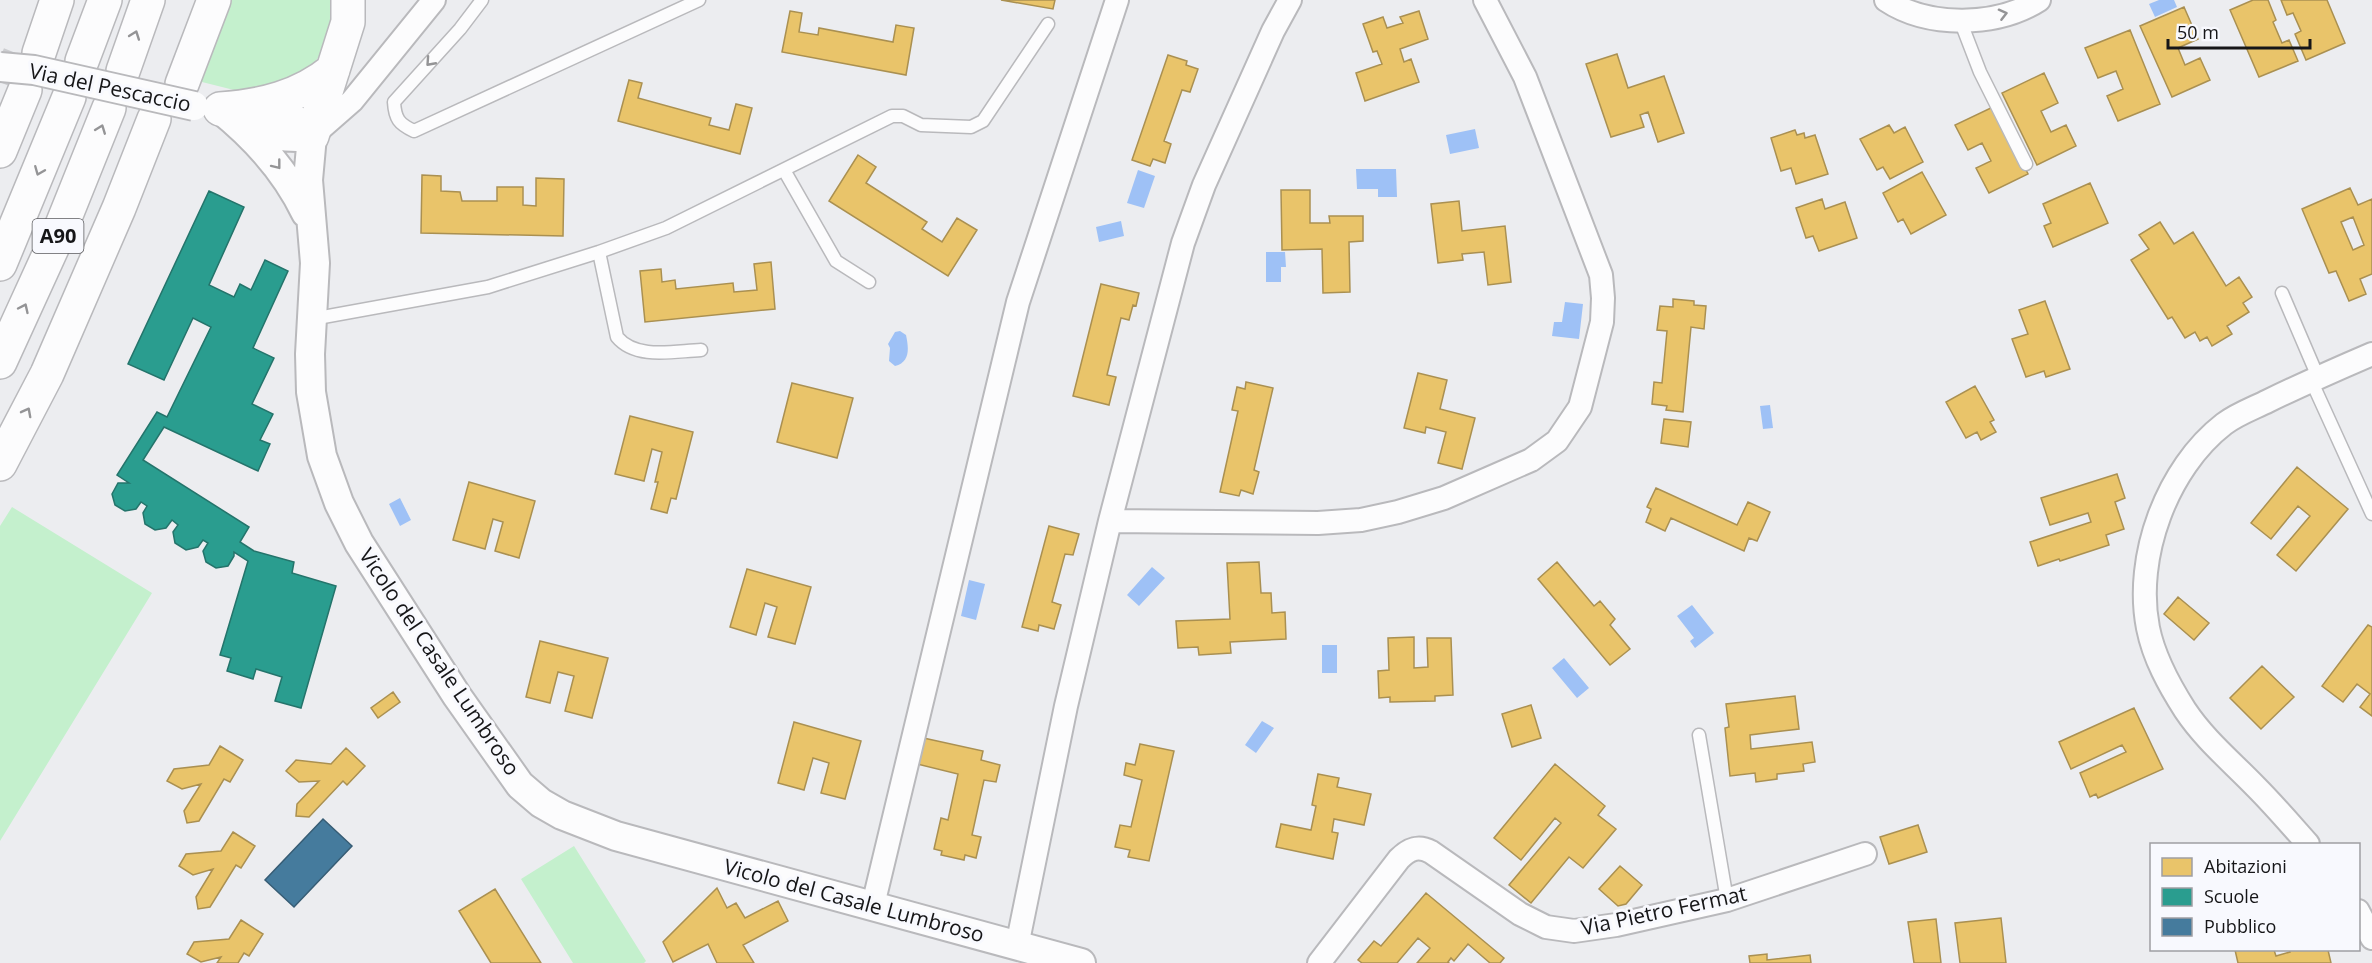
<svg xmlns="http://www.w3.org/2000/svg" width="2372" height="963" font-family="'Open Sans',sans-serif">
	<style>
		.green { fill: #c4f0cd }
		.water { fill: #9ec1f6 }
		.homes { fill: #e9c46a; stroke: #aa9051; stroke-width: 1.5; fill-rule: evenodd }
		.schools { fill: #2a9d8f; stroke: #24746b; stroke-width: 1.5 }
		.public { fill: #457b9d; stroke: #375d75; stroke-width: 1.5 }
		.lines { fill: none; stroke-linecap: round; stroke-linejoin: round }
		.motorway-tunnel { stroke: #cccdd0; stroke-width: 33; stroke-dasharray: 33 16; stroke-linecap: butt }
		.service-casing { stroke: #b9b9bc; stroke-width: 15 }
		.minor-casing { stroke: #b9b9bc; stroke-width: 26 }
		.tertiary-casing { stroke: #b9b9bc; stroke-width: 32 }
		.motorway-casing { stroke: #b9b9bc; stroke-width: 36 }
		.service { stroke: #fcfcfd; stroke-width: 12 }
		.minor { stroke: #fcfcfd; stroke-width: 22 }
		.tertiary { stroke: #fcfcfd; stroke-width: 28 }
		.motorway { stroke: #fcfcfd; stroke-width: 33 }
		.tertiary-bridge-casing { stroke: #b9b9bc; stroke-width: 32; stroke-linecap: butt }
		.tertiary-bridge { stroke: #fcfcfd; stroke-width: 28 }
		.oneway { stroke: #949496 }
		.labels { text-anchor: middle; stroke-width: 6; stroke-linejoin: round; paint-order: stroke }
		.shield { fill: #f8f9fe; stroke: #5a5a5d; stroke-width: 1.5 }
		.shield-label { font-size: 20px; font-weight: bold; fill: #161618 }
		.street-label { font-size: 21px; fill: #161618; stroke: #f8f9fe }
	</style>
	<rect width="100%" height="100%" fill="#ecedf0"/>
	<path class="green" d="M222,0H330L331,24L322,52L312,66L299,75L252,91L234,90L194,80Z
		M12,507L152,593L0,841V526Z
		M574,846L646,961L644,963H573L521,879Z"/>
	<path class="water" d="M2159,0H2174L2177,7L2155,17L2149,4Z
		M1475,129L1479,148L1450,154L1446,135Z
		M1356,169H1396L1397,197H1378V189H1357Z
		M1138,170L1155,176L1144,208L1127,203Z
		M1121,221L1124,236L1099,242L1096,227Z
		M1266,252H1285L1286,267H1281V282H1266Z
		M1565,302L1583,304L1579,339L1552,336L1554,322H1562Z
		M900,331L906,335C909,349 910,362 895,366L889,361L890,348L888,344L895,332Z
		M1770,405L1773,428L1763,429L1760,406Z
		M400,498L411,520L400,526L389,504Z
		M1152,567L1165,578L1139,606L1127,595Z
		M969,580L985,584L976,620L961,616Z
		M1692,605L1714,633L1695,648L1690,641L1694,638L1677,616Z
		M1322,645H1337V673H1322Z
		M1564,658L1589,688L1577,698L1552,668Z
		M1262,721L1274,728L1256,753L1245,745Z"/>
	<path class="homes" d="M1001,0H1055L1053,9Z
		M2253,0H2268L2276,20L2273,22L2282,43L2289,40L2298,61L2259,77L2230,10Z
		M2281,0H2327L2345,43L2306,60L2295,34L2301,31L2293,13L2287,15Z
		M2184,7L2198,39L2178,48L2185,65L2200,58L2210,80L2172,97L2140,26Z
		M790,11L802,13L799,32L818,35L819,28L893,42L896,25L914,28L906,75L782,52Z
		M1419,11L1428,39L1400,49L1404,62L1411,59L1419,82L1365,101L1356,73L1382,64L1377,51L1373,52L1363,24L1383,17L1387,28L1403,23L1400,17Z
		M2130,30L2160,104L2118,121L2107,96L2123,89L2116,71L2098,78L2085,48Z
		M1617,54L1628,88L1664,76L1684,133L1658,142L1648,112L1640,115L1644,127L1611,137L1586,64Z
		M1168,55L1187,61L1186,65L1198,69L1190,92L1182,90L1164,141L1171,144L1165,163L1153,159L1150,166L1132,160Z
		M2044,73L2058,103L2041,111L2051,132L2066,125L2076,146L2037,165L2002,93Z
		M629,80L642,83L638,98L711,118L709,125L729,130L736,104L752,108L740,154L618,121Z
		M1995,106L2028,174L1989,193L1976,168L1991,161L1982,143L1968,150L1955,125Z
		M1889,125L1894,133L1905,127L1923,162L1890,179L1883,167L1877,170L1860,139Z
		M1795,130L1797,135L1804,133L1805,138L1815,135L1828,174L1796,184L1791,168L1781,171L1771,138Z
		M858,155L876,167L866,183L927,222L922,229L942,242L957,218L977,230L948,276L829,201Z
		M1922,172L1946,215L1911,234L1903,219L1898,222L1883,193Z
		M422,175L441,176V191L460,192L462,201H497V187H523V205L536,206V178L564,179L563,236L421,233Z
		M2090,183L2108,223L2053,247L2044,226L2051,223L2043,204Z
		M2350,188L2358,205L2372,199V274L2360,279L2366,294L2349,301L2336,271L2329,273L2302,209ZM2353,217L2364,245L2353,250L2341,222Z
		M1281,190H1310V223H1330L1329,216H1363V241L1349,242L1350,292L1323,293L1322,249L1282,250Z
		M1822,199L1825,209L1845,202L1857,238L1819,251L1813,236L1806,238L1796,208Z
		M1459,201L1462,231L1505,226L1511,282L1488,285L1484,252L1462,254L1463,260L1438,263L1431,204Z
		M2160,222L2174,244L2193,232L2226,286L2239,277L2252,297L2243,303L2249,312L2227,326L2232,334L2212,346L2207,337L2200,341L2195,332L2185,338L2172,317L2168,319L2131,260L2149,249L2139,235Z
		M771,262L775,309L645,322L640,271L661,269L662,282L675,280L676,289L733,283L734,292L757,290L754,264Z
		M1101,284L1139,293L1136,306L1133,305L1129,320L1121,318L1107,375L1116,377L1109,405L1073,396Z
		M1673,299L1694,301V305L1706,306L1704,329L1691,327L1683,412L1666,410L1667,406L1652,404L1654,382L1662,383L1667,331L1657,330L1660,306L1673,307Z
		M2045,301L2070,369L2046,377L2044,371L2026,377L2012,339L2028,334L2019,310Z
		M1418,373L1447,380L1440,409L1475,418L1462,469L1438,463L1446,432L1426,427L1425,433L1404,428Z
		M1246,382L1273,388L1254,470L1259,472L1253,494L1241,490L1239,496L1220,492L1238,411L1232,410L1237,387L1245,389Z
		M792,383L853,398L837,458L777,442Z
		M1975,386L1994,420L1990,422L1996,432L1981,440L1977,432L1966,438L1946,402Z
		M630,416L693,432L676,499L671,498L667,513L651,509L658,482H655L662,452L652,449L644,481L615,474Z
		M1664,419L1691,422L1688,447L1661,443Z
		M2297,467L2348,509L2296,571L2277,555L2310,516L2298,506L2271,539L2251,523Z
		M2117,474L2125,498L2115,502L2124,529L2106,535L2109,545L2060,561L2059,559L2038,566L2030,542L2091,522L2088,513L2050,525L2041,498Z
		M469,482L535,501L519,558L495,551L503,522L493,519L485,549L453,540Z
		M1656,488L1737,525L1748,502L1770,512L1757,541L1749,538L1744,551L1671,518L1665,531L1646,522L1651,509L1647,507Z
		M1049,526L1079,534L1073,555L1065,554L1052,602L1061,605L1054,629L1039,625L1038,631L1022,627Z
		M1259,562L1261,593H1271L1272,613L1285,612L1286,639L1230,642L1231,653L1199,655L1198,647L1178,648L1176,621L1230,619L1227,563Z
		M1557,562L1594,606L1600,601L1615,619L1610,625L1630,649L1610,665L1538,579Z
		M747,569L811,587L795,644L768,637L777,607L765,603L756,635L730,627Z
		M2178,597L2209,623L2194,640L2164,614Z
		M2368,625L2372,627V716L2360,707L2370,694L2357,684L2343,702L2322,686Z
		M1414,637V668L1428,667L1427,638H1451L1453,695L1435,696V701L1390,702V697L1379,698L1378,671L1389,670L1388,638Z
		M540,641L608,658L592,718L565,711L574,676L558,672L550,703L526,697Z
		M2262,666L2294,697L2261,729L2230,698Z
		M393,692L400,702L378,718L371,708Z
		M1795,696L1799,729L1750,735L1751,749L1812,742L1815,762L1803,764L1804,771L1777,774V779L1756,782L1755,773L1730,776L1725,728L1729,727L1726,704Z
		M1531,705L1541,738L1512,747L1502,714Z
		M2134,708L2163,769L2098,798L2096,794L2090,797L2080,773L2126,752L2122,745L2071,769L2059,742Z
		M794,722L861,741L845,799L821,793L829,763L813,758L804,790L778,783Z
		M919,737L983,751L981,760L1000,765L996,782L984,780L972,835L981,837L976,858L965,855L964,860L941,855L942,851L934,849L941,818L948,820L958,774L913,763Z
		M1140,744L1174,751L1149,861L1128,857L1130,850L1115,847L1120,825L1131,827L1142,780L1124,775L1126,763L1135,765Z
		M220,746L243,760L230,782L224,779L199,821L187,823L184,811L201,784L182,789L167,781L174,769L209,765Z
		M346,748L365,766L347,785L343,781L309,817L296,816L297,804L319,781L299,782L286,771L296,760L331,764Z
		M1555,764L1605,806L1598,815L1616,829L1583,868L1569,857L1531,903L1509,885L1561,823L1555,818L1521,860L1494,838Z
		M1318,774L1339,778L1337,787L1371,794L1364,825L1334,819L1332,832L1338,833L1333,859L1276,847L1281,824L1311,830L1316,806L1312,805Z
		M1918,825L1927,852L1889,864L1880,837Z
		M233,832L255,846L241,868L236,865L210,907L198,909L196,897L213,869L193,875L179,866L186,854L221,851Z
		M1620,866L1642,885L1626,904L1618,906L1599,889Z
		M717,888L727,908L736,903L745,918L778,901L788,921L743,945L754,963H717L708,944L673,962L663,942Z
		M495,889L541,963H491L459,911Z
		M1426,893L1504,958L1500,963H1490L1468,944L1454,961L1451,958L1448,962L1449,963H1417L1430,948L1418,938L1397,963H1362L1358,960L1374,941L1381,946Z
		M2001,918L2006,963H1960L1955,923Z
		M1936,919L1941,963H1914L1908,922Z
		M241,920L263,934L249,956L244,953L238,963H217L221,957L201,962L187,954L194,942L229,939Z
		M2235,950H2274L2276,956L2290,952L2289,950H2328L2331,963H2238Z
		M1767,954V960L1810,955L1811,963H1750L1749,956Z"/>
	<path class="schools" d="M209,191L244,207L209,285L234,297L240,284L251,290L265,260L288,271L253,348L274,358L252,404L273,414L260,440L270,444L258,471L164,427L143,460L249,527L240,542L254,551L294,562L292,573L336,586L301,708L275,701L282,677L256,669L253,679L227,671L231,658L220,655L248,561L234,552V556L228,566L216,568L206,562L203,551L208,543L203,540L198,547L186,550L175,543L173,532L178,525L172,520L166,528L155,530L145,524L143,513L147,506L141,502L136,509L125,511L115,505L112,494L118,483H129L117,475L157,412L167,417L211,327L193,318L164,380L128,364Z"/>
	<path class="public" d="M323,819L352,846L294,907L265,880Z"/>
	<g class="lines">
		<path class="motorway-tunnel" d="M7,85L21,50"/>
		<g class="service-casing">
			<path id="service" d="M482,0L460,29L394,102C395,119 399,124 414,131L699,0
				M1960,20L1980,72L2026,164
				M784,170L836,261L869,282
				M599,252L617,337C636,360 674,351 701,350
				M2282,293L2318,377
				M312,319L488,287L599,252L666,228L892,116H903L921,125L971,127L983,121L1048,24
				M2311,380L2372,514
				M1699,735L1727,900"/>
		</g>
		<g class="minor-casing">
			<path id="minor" d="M1886,0C1928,28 1997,27 2039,0
				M312,136L352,101L434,0
				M1110,521L1318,523L1361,520L1398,512L1444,498L1531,460L1557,441L1580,407L1602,322L1603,298L1601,275L1525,77L1485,0
				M2308,844C2291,825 2274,805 2256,787C2232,762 2205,740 2185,710C2169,685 2154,658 2148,628C2134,557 2167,468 2224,424C2237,414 2254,408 2268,401C2303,384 2337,369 2372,354
				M873,905L1018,302L1117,0
				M2358,911L2372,938
				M1017,946L1066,706L1110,521L1183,243L1204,185L1273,31L1290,0
				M1319,963L1399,859C1409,849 1418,845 1431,852L1520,914L1546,927L1574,931L1616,925L1727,900L1865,854"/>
		</g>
		<g class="tertiary-casing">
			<path id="tertiary" d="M220,109C256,138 286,171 306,213
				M247,110C273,110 297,113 312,136
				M243,122C266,135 286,139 312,136
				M312,136L308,180L315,263L310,354L311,392L322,456L339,503L359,543L457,696L520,785L541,803L562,815L616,836L1081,963"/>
		</g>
		<g class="motorway-casing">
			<path id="motorway" d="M39,53L57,0
				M82,61L105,0
				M123,71L148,0
				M182,84L214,0
				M220,109C262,106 300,97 333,70
				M312,136L348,22V0
				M0,151L25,90
				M0,264L69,97
				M0,362L58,235L109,108
				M0,464L47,374L119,208L154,119"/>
		</g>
		<use href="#service" class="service"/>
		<use href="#minor" class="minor"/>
		<use href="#tertiary" class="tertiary"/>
		<use href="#motorway" class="motorway"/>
		<g class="tertiary-bridge-casing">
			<path id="tertiary-bridge" d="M0,67L34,70L194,106"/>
		</g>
		<use href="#tertiary-bridge" class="tertiary-bridge"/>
	</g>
	<defs><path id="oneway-chevron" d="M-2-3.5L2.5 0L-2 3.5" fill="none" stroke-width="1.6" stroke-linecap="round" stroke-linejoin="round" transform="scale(1.5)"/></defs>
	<g class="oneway">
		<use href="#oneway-chevron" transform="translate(2003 14) rotate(-14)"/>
		<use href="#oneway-chevron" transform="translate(135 35) rotate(-70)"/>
		<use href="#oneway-chevron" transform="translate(430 62) rotate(132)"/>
		<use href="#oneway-chevron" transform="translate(101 129) rotate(-69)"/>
		<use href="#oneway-chevron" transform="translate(277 165) rotate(52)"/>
		<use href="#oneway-chevron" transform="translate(39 171) rotate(112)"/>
		<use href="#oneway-chevron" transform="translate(24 308) rotate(-65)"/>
		<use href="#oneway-chevron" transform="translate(27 412) rotate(-62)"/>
	</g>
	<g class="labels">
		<rect class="shield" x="32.5" y="219" width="51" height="34" rx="4.5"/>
		<g class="shield-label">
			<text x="58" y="243">A90</text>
		</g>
		<g class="street-label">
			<text transform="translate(110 88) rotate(12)" y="7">Via del Pescaccio</text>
			<text transform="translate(439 662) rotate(56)" y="7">Vicolo del Casale Lumbroso</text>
			<text transform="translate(854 901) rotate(15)" y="7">Vicolo del Casale Lumbroso</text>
			<text transform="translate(1664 911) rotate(-12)" y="7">Via Pietro Fermat</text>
		</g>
	</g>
	<rect x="2150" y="843" width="210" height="108" fill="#f8f9fe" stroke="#9e9ea2" stroke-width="1.5"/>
	<rect x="2162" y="858" width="30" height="18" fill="#e9c46a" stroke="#9e9ea2" stroke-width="1.5"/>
	<text x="2204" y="873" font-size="18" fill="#161618">Abitazioni</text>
	<rect x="2162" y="888" width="30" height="18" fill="#2a9d8f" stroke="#9e9ea2" stroke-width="1.5"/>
	<text x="2204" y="903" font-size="18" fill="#161618">Scuole</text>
	<rect x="2162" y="918" width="30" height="18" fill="#457b9d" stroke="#9e9ea2" stroke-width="1.5"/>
	<text x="2204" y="933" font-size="18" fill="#161618">Pubblico</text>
	<path d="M2168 39v9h142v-9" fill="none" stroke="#161618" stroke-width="3"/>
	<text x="2177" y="39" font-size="18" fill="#161618" stroke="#f8f9fe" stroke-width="4.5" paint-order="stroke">50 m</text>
</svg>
